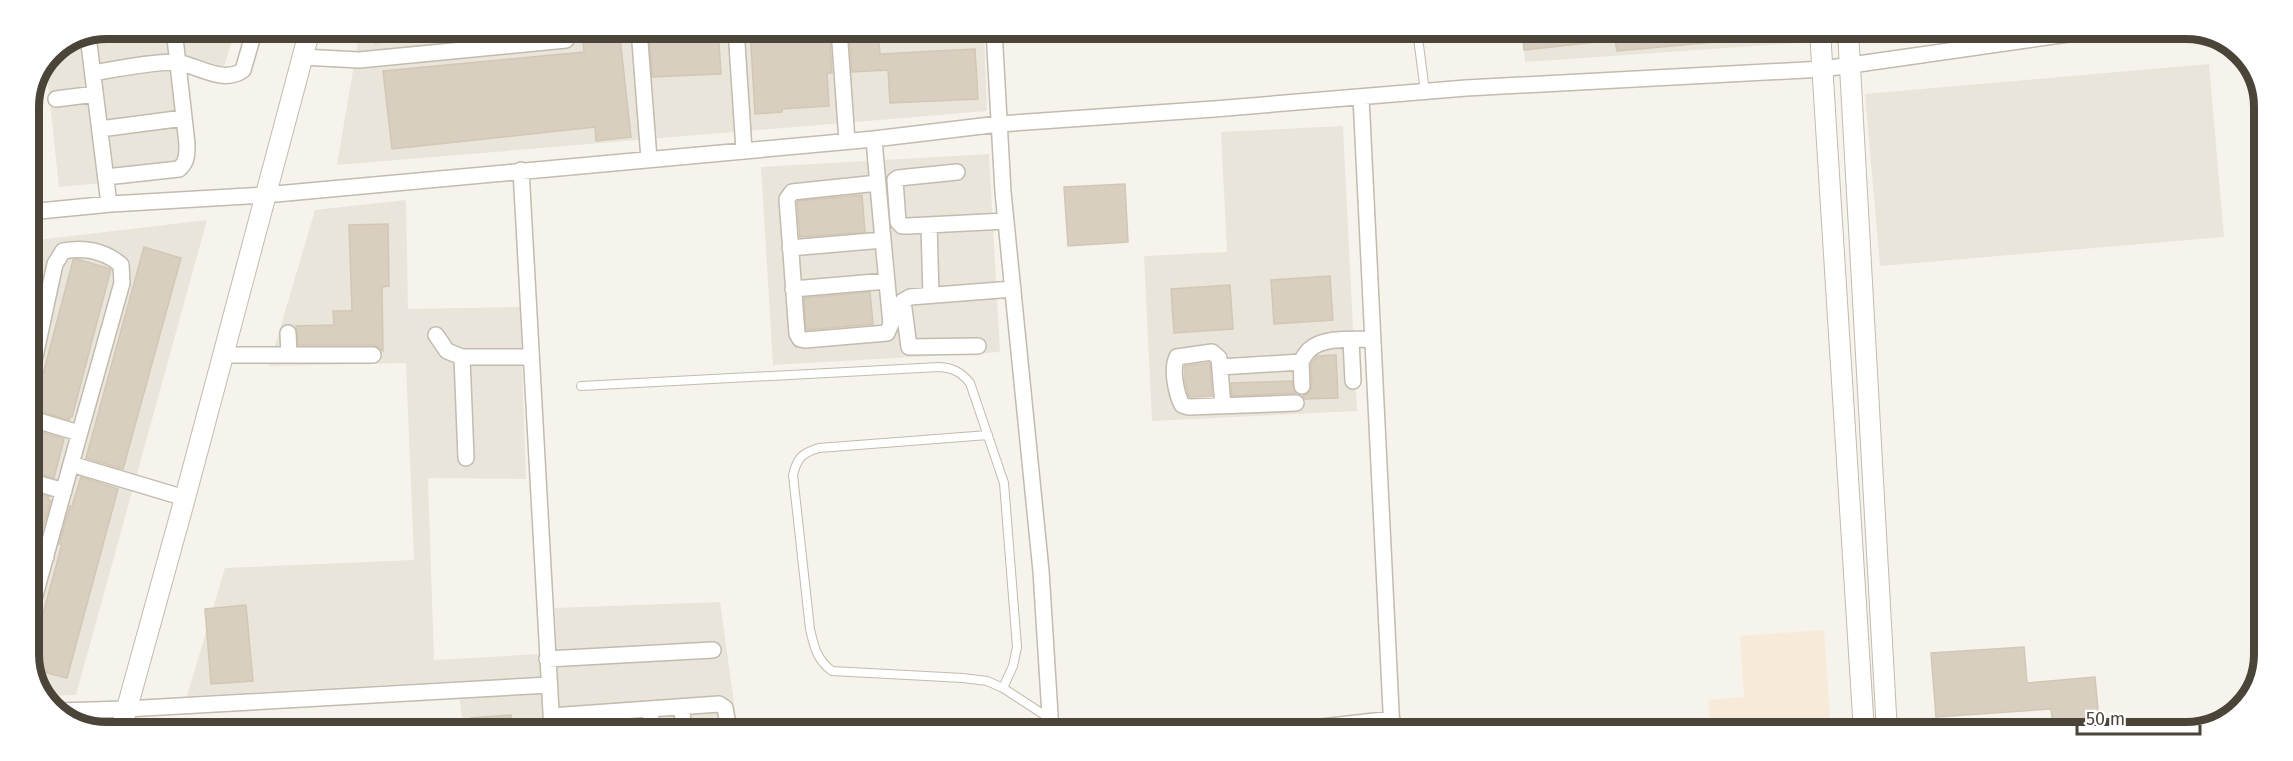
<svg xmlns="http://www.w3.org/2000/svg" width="2293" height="761" font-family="'Fira Sans',sans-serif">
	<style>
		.residential { fill: #eae5da }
		.commercial { fill: #f7ead8 }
		.building { fill: #d8cfc1; stroke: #d3c7b4; stroke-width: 1.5 }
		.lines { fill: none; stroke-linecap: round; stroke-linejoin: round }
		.service-casing { stroke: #c2bbae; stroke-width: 10 }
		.minor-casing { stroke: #c2bbae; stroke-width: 18 }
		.tertiary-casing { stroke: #c2bbae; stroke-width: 22 }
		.service { stroke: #fff; stroke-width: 8 }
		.minor { stroke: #fff; stroke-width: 15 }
		.tertiary { stroke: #fff; stroke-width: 20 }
		.rim { fill: none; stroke: #4b4439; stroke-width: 8 }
	</style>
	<rect width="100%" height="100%" fill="#f6f3ec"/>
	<path class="residential" d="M107,29H236L222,72L174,61L188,175L59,187L46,66L52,51Z
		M360,29L984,30L987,111L337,165Z
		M1523,30L1796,31L1797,43L1525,62Z
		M2209,64L2224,237L1880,266L1865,94Z
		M1343,126L1357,411L1152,421L1144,256L1227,252L1221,132Z
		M989,154L1000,352L773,365L761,167Z
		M406,200L408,309L520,307L526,479L428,478L434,660L556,653L555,608L720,602L738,731L463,730L458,681L187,696L225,568L414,560L406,363L269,366L315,210Z
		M207,220L76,695L43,696L29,659V241Z
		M1377,716V731H1075Z"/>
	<path class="commercial" d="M1824,630L1831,732H1711L1708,700L1744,697L1740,636Z"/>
	<path class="building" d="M374,29H423L424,39L375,43Z
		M582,29H619L631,137L596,141L595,127L392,149L383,71L584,52Z
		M649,29H718L721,74L652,77Z
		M750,29H829L832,73H827L829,106L782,109V112L755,114Z
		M849,29L878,30L880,54L975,49L978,99L890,103L888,70L852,72Z
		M1522,30L1736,31L1737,40L1617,51L1615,40L1524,50Z
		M1125,184L1128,242L1068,246L1064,187Z
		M862,195L865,232L800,237L797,201Z
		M388,224L389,286L382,287L383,351L373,345H298L296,326L334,325L333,311H352L349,225Z
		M144,247L181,258L123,469L86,458Z
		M77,259L111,269L72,417H70L69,420L34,409L73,260Z
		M1330,276L1333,320L1274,324L1271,280Z
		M1230,285L1233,329L1174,333L1171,289Z
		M870,292L873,324L806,330L804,298Z
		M1336,355L1338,398L1305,399L1302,396L1308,394L1312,386L1311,364L1317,356Z
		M1210,363L1212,396L1189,397L1185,382V366Z
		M1292,381L1296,393L1232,396L1231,383Z
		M29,428L64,439L54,478L29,471Z
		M81,477L118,489L67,678L32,669L30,662L62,544H59L70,506H72Z
		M29,491L49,497L48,500L51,501L38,544L29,541Z
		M246,605L253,681L211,684L205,609Z
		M2024,647L2027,683L2095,677L2099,721L2053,726L2051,709L1936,717L1931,653Z
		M511,715L512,730H472L471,718Z"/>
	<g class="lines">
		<g class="service-casing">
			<path id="service" d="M1417,30L1425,92
				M581,386L939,367C953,368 961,372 970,383L1004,483L1017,647L1013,666L1003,688
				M988,435L819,448C802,453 797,458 793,475L810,629C814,647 817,660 832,671L963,678L987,681L1003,688L1049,718"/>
		</g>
		<g class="minor-casing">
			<path id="minor" d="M639,29L649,159
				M736,29L744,150
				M839,29L847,141
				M994,30L1003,192L1041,571L1051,731
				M88,36L109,204
				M302,57L359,60L566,40
				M93,73C111,70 166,59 181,63C199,67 225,84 243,70L255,29
				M1361,97L1392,731
				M56,99L95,94
				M100,129L184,118
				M874,139C879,200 885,262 891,324L887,333L805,340L800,339L797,334L787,199L792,192L878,183
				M521,170L552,730
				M957,172L898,178L895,180L898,222L902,226H908L1006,221
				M106,177L179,169C187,162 187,156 187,144L174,29
				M29,212L111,204L265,195L874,139L999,124L1214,109L1466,88L1823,69L2089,31
				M929,225L931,295
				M790,248L883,240
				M793,289L887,281
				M288,333L289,355
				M436,335L447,351L462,357H531
				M1351,340L1353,381
				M978,346L909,347L903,301L910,297L1013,289
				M223,355H373
				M462,357L466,458
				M1301,362L1302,386
				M1220,367L1301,362C1303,358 1306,353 1309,350C1324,336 1354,340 1373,339
				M29,384L55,264L63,251C85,247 105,251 121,265L122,283L71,464L185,498
				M1223,406L1219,358L1212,352L1177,357C1171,369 1176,393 1182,405L1189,407L1296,403
				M29,418L79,433
				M29,481L64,491
				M29,551L46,557
				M29,617L71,464
				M547,659L713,650
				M682,707L683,731
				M650,710L652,730
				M58,711L126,709L549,685
				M551,716L719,704L725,708L727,719
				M1287,731L1392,719"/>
		</g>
		<g class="tertiary-casing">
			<path id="tertiary" d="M1820,31L1864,732
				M1848,31L1887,732
				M121,730L185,498L310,29"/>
		</g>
		<use href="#service" class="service"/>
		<use href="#minor" class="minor"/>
		<use href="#tertiary" class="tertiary"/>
	</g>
	<path d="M0 0H2293V761H0ZM107 39H2186A68 68 0 0 1 2254 107V654A68 68 0 0 1 2186 722H107A68 68 0 0 1 39 654V107A68 68 0 0 1 107 39Z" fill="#fff" fill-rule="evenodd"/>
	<path class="rim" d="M107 39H2186A68 68 0 0 1 2254 107V654A68 68 0 0 1 2186 722H107A68 68 0 0 1 39 654V107A68 68 0 0 1 107 39Z"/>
	<path d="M2077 725v9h123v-9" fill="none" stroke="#4b4439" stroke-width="3"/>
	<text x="2086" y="725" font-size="18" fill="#4b4439" stroke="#ffffff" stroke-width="4.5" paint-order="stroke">50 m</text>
</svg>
